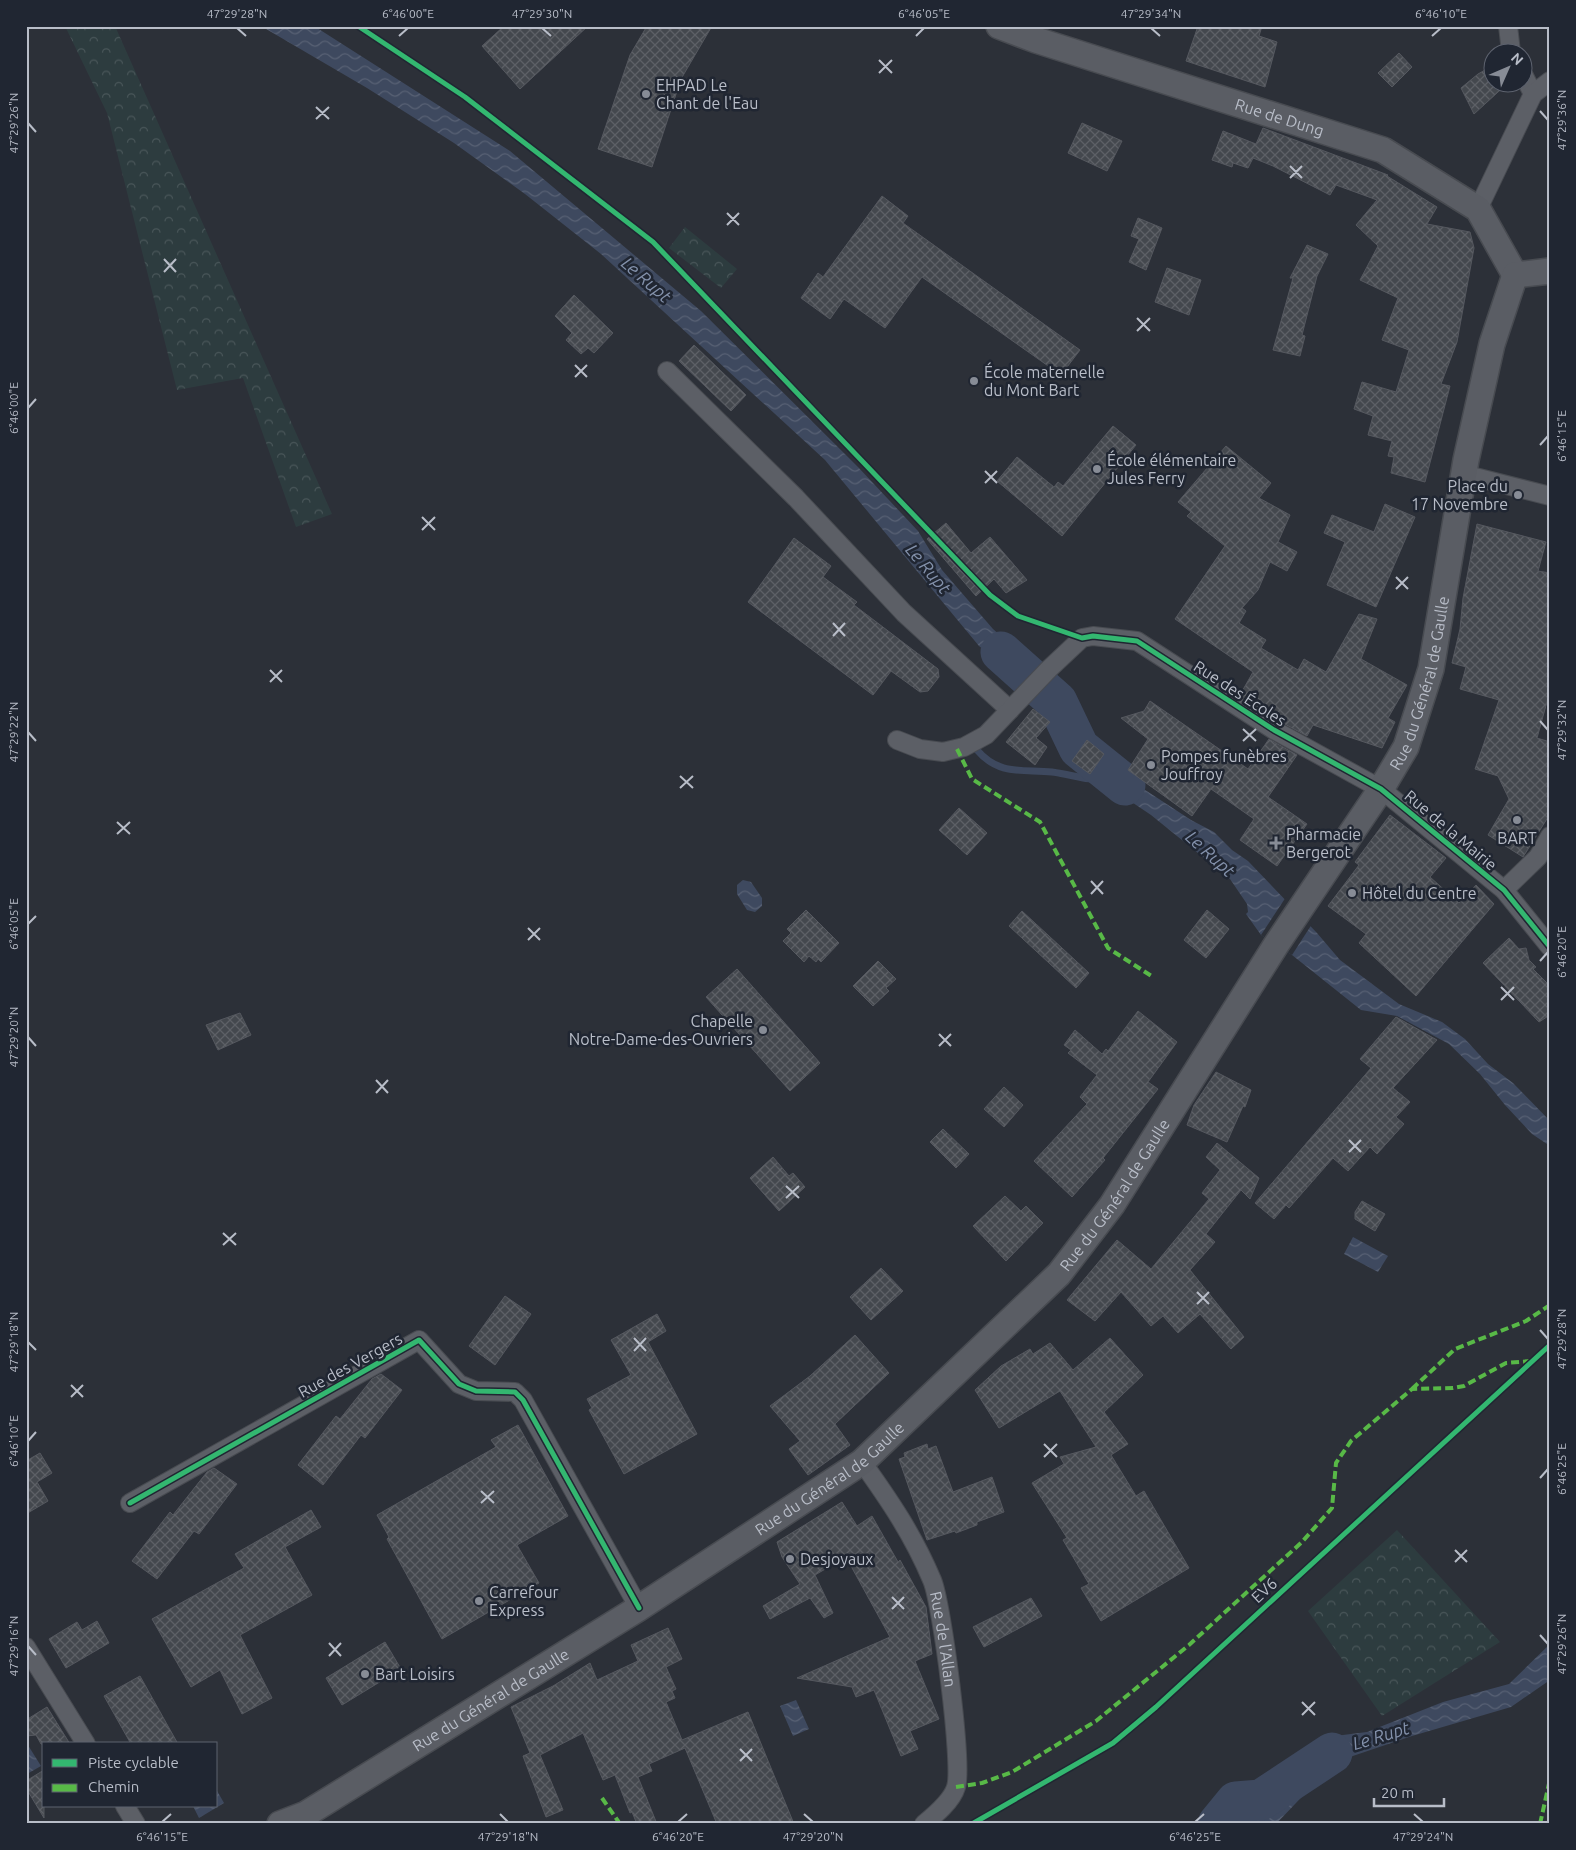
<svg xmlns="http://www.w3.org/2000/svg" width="1576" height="1850" font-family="Ubuntu,sans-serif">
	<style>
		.forest { fill: url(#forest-crowns) }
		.water { fill: url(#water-waves) }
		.pier { fill: #2c3038 }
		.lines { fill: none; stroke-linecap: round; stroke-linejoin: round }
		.stream { stroke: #3e495f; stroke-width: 7 }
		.river { stroke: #3e495f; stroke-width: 41 }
		.building { fill: url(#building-cross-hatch); stroke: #55585f }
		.minor-casing { stroke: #484b51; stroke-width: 20 }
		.secondary-casing { stroke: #484b51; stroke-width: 28 }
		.minor { stroke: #5c5f66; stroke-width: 18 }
		.secondary { stroke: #5a5d64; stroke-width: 25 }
		.quiet { stroke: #58b947; stroke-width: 4; stroke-dasharray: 8 4; stroke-linecap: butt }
		.cycleway-casing { stroke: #202632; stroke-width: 8 }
		.cycleway { stroke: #33b770; stroke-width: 5 }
		.ticks { fill: none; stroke: #b8bdc8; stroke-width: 2 }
		.poi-dot { fill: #878c96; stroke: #202632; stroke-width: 2 }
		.labels { text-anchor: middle; stroke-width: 5; stroke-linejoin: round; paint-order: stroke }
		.poi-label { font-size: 16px; fill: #b8bdc8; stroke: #202632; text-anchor: start }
		.street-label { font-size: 16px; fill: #b8bdc8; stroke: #202632 }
		.water-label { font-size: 18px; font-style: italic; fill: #8391ab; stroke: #202632 }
		.neatline { fill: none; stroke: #b8bdc8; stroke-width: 2 }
		.ticks-label { font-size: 12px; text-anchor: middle; fill: #b8bdc8 }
	</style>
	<defs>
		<pattern id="forest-crowns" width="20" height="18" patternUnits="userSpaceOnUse" patternTransform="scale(1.25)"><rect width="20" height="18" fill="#2d3c3f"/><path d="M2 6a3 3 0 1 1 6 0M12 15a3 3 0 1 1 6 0" fill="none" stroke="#495659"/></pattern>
		<pattern id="water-waves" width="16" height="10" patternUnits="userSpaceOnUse" patternTransform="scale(1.25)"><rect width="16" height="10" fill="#3e495f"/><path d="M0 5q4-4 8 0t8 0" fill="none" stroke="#586174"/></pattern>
		<pattern id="building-cross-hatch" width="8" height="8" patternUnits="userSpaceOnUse" patternTransform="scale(1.25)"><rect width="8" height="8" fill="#44484e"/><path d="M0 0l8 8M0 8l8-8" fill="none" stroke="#5d6066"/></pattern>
	</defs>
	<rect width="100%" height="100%" fill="#2c3038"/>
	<path class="forest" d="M65,26H115L332,514L296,527L243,378L177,390L107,113Z
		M685,227L737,269L721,288L669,248Z
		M1397,1530L1500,1642L1382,1716L1308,1611Z"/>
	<path class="water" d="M261,26H314L510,151L701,311L858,467L918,531L942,570L993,629L1039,670L1027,682L1020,681L979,646L825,460L601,254L525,194L454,143L367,88Z
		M1104,754L1133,782L1191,820L1214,832L1232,850L1248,861L1317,933L1340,960L1399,1004L1442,1022L1465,1039L1488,1064L1513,1083L1550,1121V1146L1532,1134L1505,1105L1480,1074L1449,1044L1397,1016L1361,1010L1292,955L1261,935L1246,914L1248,912L1247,904L1230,879L1151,815L1090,774Z
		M743,880L751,882L762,898V906L755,912L747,910L737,894V885Z
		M1353,1237L1388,1256L1378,1272L1344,1254Z
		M1550,1644V1680L1511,1707L1412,1736L1335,1762L1276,1824H1246L1280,1790L1307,1753L1335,1736L1367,1732L1443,1702L1509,1684Z
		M796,1700L809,1729L793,1736L780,1706Z
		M26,1742L41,1766L27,1774L26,1772Z
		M216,1789L224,1803L199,1818L193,1806H216Z"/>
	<path class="pier" d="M1286,897L1312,924L1292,955L1261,935Z"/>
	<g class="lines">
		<path class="stream" d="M977,750C999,776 1023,769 1052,772C1075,775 1085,781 1109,779"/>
		<path class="river" d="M1001,652L1057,702L1079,748L1125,785
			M1218,1824L1236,1802L1261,1800L1332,1753"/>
	</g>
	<path class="building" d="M504,26H588L520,89L482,46Z
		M647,26H712L681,79L652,167L598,149L630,55Z
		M1198,26H1262L1259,36L1277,42L1265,87L1186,61Z
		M1399,53L1412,67L1392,87L1378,73Z
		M1494,65V82H1509L1474,114L1461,88L1478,74Z
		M1082,123L1122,141L1107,171L1068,153Z
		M1263,128L1388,175L1387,176L1437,207L1427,224L1470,232L1474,248L1457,342L1441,384L1450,386L1425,482L1391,473L1394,457L1388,456L1392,441L1368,435L1373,416L1354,409L1362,382L1396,392L1409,350L1382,340L1398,298L1360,280L1378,246L1356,225L1377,200L1336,185L1330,195L1273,166L1253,158L1248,168L1233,163L1232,167L1212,160L1223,131L1256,144Z
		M882,196L908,216L903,223L1080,350L1061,375L922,277L885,328L844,299L830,319L801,298L818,273L823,277Z
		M1138,218L1162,228L1146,270L1129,262L1139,239L1131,236Z
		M1307,245L1328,254L1317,276L1302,335L1305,336L1300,356L1273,350L1293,278H1290Z
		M1167,268L1201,280L1189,315L1155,302Z
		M574,295L613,333L594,353L588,348L581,354L566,340L572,333L555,316Z
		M694,345L746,395L731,411L679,361Z
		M1113,426L1136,445L1062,536L997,481L1017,457L1054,487L1058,482L1063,486Z
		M1226,446L1271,483L1259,498L1290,515L1278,542L1297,552L1287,571L1270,562L1258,590L1242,608L1246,611L1239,623L1266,640L1261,648L1298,670L1304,659L1326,672L1359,614L1377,619L1361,659L1407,685L1388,718L1395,722L1382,748L1313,725L1307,736L1281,722L1240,695L1253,672L1175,619L1225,546L1187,516L1191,512L1178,502Z
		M1385,504L1415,517L1376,607L1327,585L1345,542L1324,533L1332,515L1374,532Z
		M946,523L971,553L990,537L1027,580L1006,593L994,579L976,596L927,539Z
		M1477,524L1546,542L1538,571L1550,573V691L1537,738L1550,742V814L1523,857L1488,835L1509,799L1498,776L1475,769L1499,700L1460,689L1466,667L1452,663L1460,629L1463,598Z
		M794,538L831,566L823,577L857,602L854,605L938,669L939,677L928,691L920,692L891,671L873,695L748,602Z
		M1150,701L1248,769L1269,739L1297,755L1268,797L1307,824L1277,866L1240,840L1254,819L1211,789L1192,816L1128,770L1148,739L1121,718L1144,711Z
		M1033,709L1050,722L1036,738L1047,747L1035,765L1006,742Z
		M1087,740L1104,754L1090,774L1072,761Z
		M959,808L987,833L967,855L939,830Z
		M1390,815L1446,858L1430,877L1459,903L1476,885L1494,904L1416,996L1359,943L1366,934L1328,906L1359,865L1355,862Z
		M806,910L839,943L821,962L818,959L816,962L809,956L804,962L783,941L791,933L787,929Z
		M1207,910L1229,929L1206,958L1184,940Z
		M1022,911L1089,973L1076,988L1009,926Z
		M1509,938L1519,949L1526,948L1529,960L1536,967L1533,969L1550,986V1015L1539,1022L1483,963Z
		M878,961L896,979L886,988L889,991L873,1006L853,986Z
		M737,969L820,1063L790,1091L706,997Z
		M1138,1011L1177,1042L1148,1082L1158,1089L1103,1158L1105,1160L1072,1197L1034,1161L1087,1104L1080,1097L1097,1075L1068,1053L1071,1050L1064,1045L1075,1030L1102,1054L1106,1049L1108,1051Z
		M240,1013L251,1035L218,1050L206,1025Z
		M1396,1017L1437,1040L1393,1088L1410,1102L1396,1117L1404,1124L1377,1154L1370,1147L1348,1171L1333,1158L1289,1208L1286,1205L1274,1219L1255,1203L1371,1068L1360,1059Z
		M1216,1072L1251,1090L1245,1107L1243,1106L1227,1142L1187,1125L1194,1105Z
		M1004,1087L1023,1105L1004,1127L984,1109Z
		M943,1129L969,1154L956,1168L930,1142Z
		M1217,1143L1259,1178L1250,1199L1241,1190L1206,1234L1215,1242L1190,1270L1244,1337L1231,1349L1200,1314L1178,1333L1163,1316L1151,1326L1121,1292L1095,1321L1067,1300L1117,1240L1151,1269L1209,1199L1202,1193L1220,1170L1206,1157Z
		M773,1157L789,1176L793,1173L805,1187L779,1211L750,1178Z
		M1005,1196L1021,1211L1026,1206L1043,1223L1006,1261L973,1226Z
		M1362,1201L1385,1214L1375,1231L1355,1219V1212Z
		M881,1268L903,1291L871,1320L850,1297Z
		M505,1296L531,1314L495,1365L469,1346Z
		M657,1314L666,1331L648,1342L697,1434L624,1474L589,1410L592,1408L587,1399L631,1375L611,1340Z
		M855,1335L889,1373L835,1424L850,1445L808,1475L789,1449L800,1441L770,1406L810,1376Z
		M1110,1338L1143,1375L1104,1412L1128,1444L1111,1455L1136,1496L1144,1491L1189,1568L1101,1621L1081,1588L1089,1584L1063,1540L1067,1538L1032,1483L1064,1464L1060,1457L1096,1447L1060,1391L999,1428L975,1390L1001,1366L1030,1349L1033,1354L1050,1343L1073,1370Z
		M381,1374L402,1390L365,1438L361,1435L323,1485L298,1465L336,1416L340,1419L372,1379Z
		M518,1425L568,1516L517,1545L539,1583L442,1639L387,1539L389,1537L377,1515L496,1447L491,1440Z
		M927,1444L928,1449L936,1446L953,1492L992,1477L1004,1512L977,1522V1525L956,1533L955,1531L927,1540L899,1459L905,1457L904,1453Z
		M40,1453L52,1473L37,1482L48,1501L26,1514V1461Z
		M214,1468L237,1484L199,1534L194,1531L157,1579L132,1561L170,1512L173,1515L207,1472Z
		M842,1502L857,1526L872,1516L898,1562L900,1560L926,1607L932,1654L915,1661L939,1719L910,1731L918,1749L901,1756L874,1690L856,1697L852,1687L797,1678L890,1637L846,1557L815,1575L833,1613L824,1618L810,1598L770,1619L763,1606L800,1584L782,1557L777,1542Z
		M311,1510L321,1527L285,1547L312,1595L240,1635L272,1698L242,1714L220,1670L191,1687L152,1619L244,1568L235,1554Z
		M1031,1598L1042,1616L984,1647L973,1627Z
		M97,1621L109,1643L66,1668L49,1639L77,1622L82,1630Z
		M668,1628L682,1659L666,1667L676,1689L672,1691L675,1698L666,1702L682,1740L748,1712L794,1824H717L685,1748L649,1764L652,1771L638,1777L657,1824H637L632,1812L630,1813L615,1775L603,1780L583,1733L540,1755L563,1810L546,1817L523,1756L530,1753L511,1707L553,1686L590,1663L597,1680L638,1661L631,1645Z
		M385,1642L401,1669L342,1705L326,1678Z
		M140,1676L178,1744H131L104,1696Z
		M47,1707L70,1744H41L36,1735L26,1736V1720Z
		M44,1770V1818L26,1788V1781Z"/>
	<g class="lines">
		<g class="minor-casing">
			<g id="minor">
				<path d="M1508,26L1511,52"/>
				<path d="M1524,76L1533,94"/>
				<path d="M1478,209L1533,94L1550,81"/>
				<path d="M667,371L796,498L904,613L1010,710"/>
				<path d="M1463,474L1550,496"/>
				<path d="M897,740L920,749L943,752L964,747L986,735L1049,669L1082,638L1093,636L1137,641L1274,730L1381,789L1504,890L1550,947"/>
				<path d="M1504,890L1538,857L1550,836"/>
				<path id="s1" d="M862,1462C890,1501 913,1535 932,1580C942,1603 963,1766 956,1787C952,1801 935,1815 924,1824"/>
				<path d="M130,1503L419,1340L459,1384L476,1391L515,1392L523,1400L639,1608"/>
				<path d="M26,1647L86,1744"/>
				<path d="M125,1806L136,1824"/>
			</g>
		</g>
		<g class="secondary-casing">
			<g id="secondary">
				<path id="s2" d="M999,26L1036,40L1383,150L1478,209L1515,275"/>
				<path id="s3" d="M280,1824L306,1814L639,1608L862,1462L1059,1274L1112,1205L1276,945L1381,789L1406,747L1431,669L1466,460L1492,344L1515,275L1550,271"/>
			</g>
		</g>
		<use href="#minor" class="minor"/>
		<use href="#secondary" class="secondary"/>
		<path class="quiet" d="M957,749L972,779L1040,822L1108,948L1153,977
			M1412,1389L1455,1349L1526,1321L1550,1305
			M956,1787L982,1783L1012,1772L1096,1721L1189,1645L1302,1542L1332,1508L1336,1463L1351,1441L1412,1389L1453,1388L1464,1386L1506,1363L1531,1361
			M602,1798L620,1824
			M1540,1824L1550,1779"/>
		<g class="cycleway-casing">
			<path id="cycleway" d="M358,26L465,97L653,242L990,595L1018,616L1082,638L1093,636L1137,641L1274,730L1381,789L1504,890L1550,947
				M130,1503L419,1340L459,1384L476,1391L515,1392L523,1400L639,1608
				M972,1824L1113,1743L1156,1707L1550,1345"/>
		</g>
		<use href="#cycleway" class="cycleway"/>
	</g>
	<path class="ticks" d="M237,28L246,36M542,28L551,36M1151,28L1160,36M399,36L408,28M916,36L924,28M1432,36L1441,28M879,60L892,73M879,73L892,60M316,107L329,119M1540,111L1548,120M316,119L329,107M28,123L36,132M1290,166L1302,178M1290,178L1302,166M727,213L739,225M727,225L739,213M164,259L176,272M164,272L176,259M1137,318L1150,331M1137,331L1150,318M575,365L587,377M575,377L587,365M28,408L36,399M1540,445L1548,436M985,471L997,483M985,483L997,471M422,517L435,530M422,530L435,517M1396,577L1408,589M1396,589L1408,577M833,623L845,636M833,636L845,623M270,670L282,682M270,682L282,670M1540,721L1548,730M1243,729L1256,741M28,732L36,741M1243,741L1256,729M680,776L693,788M680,788L693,776M117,822L130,834M117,834L130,822M1091,881L1103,894M1091,894L1103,881M28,924L36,916M528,928L540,940M528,940L540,928M1540,961L1548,952M1501,987L1514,1000M1501,1000L1514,987M939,1034L951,1046M28,1037L36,1046M939,1046L951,1034M376,1080L388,1093M376,1093L388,1080M1349,1140L1361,1152M1349,1152L1361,1140M786,1186L799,1198M786,1198L799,1186M223,1233L236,1245M223,1245L236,1233M1197,1292L1209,1304M1197,1304L1209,1292M1540,1330L1548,1339M634,1338L646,1351M28,1342L36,1350M634,1351L646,1338M71,1385L83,1397M71,1397L83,1385M28,1441L36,1432M1044,1444L1057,1457M1044,1457L1057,1444M1540,1478L1548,1469M481,1491L494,1503M481,1503L494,1491M1455,1550L1467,1562M1455,1562L1467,1550M892,1597L904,1609M892,1609L904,1597M1540,1635L1548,1644M329,1643L341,1656M28,1646L36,1655M329,1656L341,1643M1302,1702L1315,1715M1302,1715L1315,1702M740,1749L752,1761M740,1761L752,1749M500,1814L508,1822M804,1814L813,1822M1414,1814L1423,1822M162,1822L171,1814M678,1822L687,1814M1195,1822L1204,1814"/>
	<g class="poi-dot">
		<circle cx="646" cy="94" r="5"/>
		<circle cx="974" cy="381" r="5"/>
		<circle cx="1097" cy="469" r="5"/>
		<circle cx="1518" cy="495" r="5"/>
		<circle cx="1151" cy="765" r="5"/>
		<circle cx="1517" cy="820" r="5"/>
		<path d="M1273.5 835.5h5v5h5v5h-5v5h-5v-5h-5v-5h5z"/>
		<circle cx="1352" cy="893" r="5"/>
		<circle cx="763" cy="1030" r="5"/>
		<circle cx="790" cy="1559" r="5"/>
		<circle cx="479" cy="1601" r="5"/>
		<circle cx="365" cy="1674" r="5"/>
	</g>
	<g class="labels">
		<g class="poi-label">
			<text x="656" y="91">EHPAD Le<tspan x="656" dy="18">Chant de l'Eau</tspan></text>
			<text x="984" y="378">École maternelle<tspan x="984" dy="18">du Mont Bart</tspan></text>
			<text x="1107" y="466">École élémentaire<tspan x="1107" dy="18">Jules Ferry</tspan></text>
			<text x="1508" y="492" text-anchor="end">Place du<tspan x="1508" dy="18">17 Novembre</tspan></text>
			<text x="1161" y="762">Pompes funèbres<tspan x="1161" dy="18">Jouffroy</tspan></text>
			<text x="1286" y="840">Pharmacie<tspan x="1286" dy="18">Bergerot</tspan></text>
			<text x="1517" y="844" text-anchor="middle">BART</text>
			<text x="1362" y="899">Hôtel du Centre</text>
			<text x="753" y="1027" text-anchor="end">Chapelle<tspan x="753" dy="18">Notre-Dame-des-Ouvriers</tspan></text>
			<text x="800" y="1565">Desjoyaux</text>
			<text x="489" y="1598">Carrefour<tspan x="489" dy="18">Express</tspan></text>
			<text x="375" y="1680">Bart Loisirs</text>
		</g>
		<g class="street-label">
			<text dy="6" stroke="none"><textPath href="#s2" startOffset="295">Rue de Dung</textPath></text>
			<text dy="6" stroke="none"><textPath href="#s3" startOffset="1655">Rue du Général de Gaulle</textPath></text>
			<text transform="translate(1240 693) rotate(33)" y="6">Rue des Écoles</text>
			<text transform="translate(1451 830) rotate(40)" y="6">Rue de la Mairie</text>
			<text dy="6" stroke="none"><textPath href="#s3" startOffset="1055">Rue du Général de Gaulle</textPath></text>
			<text transform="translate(350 1365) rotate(-29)" y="6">Rue des Vergers</text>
			<text dy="6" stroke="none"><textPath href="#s3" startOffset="650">Rue du Général de Gaulle</textPath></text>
			<text transform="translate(1264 1590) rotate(-43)" y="6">EV6</text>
			<text dy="6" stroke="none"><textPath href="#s1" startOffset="198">Rue de l'Allan</textPath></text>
			<text dy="6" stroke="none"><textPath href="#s3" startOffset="245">Rue du Général de Gaulle</textPath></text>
		</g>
		<g class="water-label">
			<text transform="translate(646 280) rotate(41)" y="6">Le Rupt</text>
			<text transform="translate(928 569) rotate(50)" y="6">Le Rupt</text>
			<text transform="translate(1210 854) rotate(42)" y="6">Le Rupt</text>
			<text transform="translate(1381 1736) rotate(-17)" y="6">Le Rupt</text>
		</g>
	</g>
	<rect width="1576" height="1850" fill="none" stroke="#202632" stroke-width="55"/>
	<rect x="42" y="1742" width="175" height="65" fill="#202632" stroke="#5d626e"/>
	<rect x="52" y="1759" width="25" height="8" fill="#33b770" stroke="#5d626e"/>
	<text x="88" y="1768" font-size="15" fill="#b8bdc8">Piste cyclable</text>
	<rect x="52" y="1784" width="25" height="8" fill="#58b947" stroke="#5d626e"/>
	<text x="88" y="1792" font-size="15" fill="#b8bdc8">Chemin</text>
	<g transform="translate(1508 68) rotate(45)"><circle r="24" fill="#202632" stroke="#5d626e"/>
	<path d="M0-4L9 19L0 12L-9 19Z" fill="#878c96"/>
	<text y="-8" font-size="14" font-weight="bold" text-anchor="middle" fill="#b8bdc8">N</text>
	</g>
	<path d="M1374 1798v8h70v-8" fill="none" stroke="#b8bdc8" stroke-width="2.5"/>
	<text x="1381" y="1798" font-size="15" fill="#b8bdc8" stroke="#202632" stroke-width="4" paint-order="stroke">20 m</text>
	<rect x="28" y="28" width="1520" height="1794" class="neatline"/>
	<g class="ticks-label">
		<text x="237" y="18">47°29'28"N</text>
		<text x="408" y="18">6°46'00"E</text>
		<text x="542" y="18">47°29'30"N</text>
		<text x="924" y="18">6°46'05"E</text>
		<text x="1151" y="18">47°29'34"N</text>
		<text x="1441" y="18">6°46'10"E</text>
		<text transform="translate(1562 120) rotate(-90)" y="4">47°29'36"N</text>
		<text transform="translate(14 123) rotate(-90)" y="4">47°29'26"N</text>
		<text transform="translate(14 408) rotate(-90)" y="4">6°46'00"E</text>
		<text transform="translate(1562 436) rotate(-90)" y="4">6°46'15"E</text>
		<text transform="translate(1562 730) rotate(-90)" y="4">47°29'32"N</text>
		<text transform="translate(14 732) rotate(-90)" y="4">47°29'22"N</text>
		<text transform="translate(14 924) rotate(-90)" y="4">6°46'05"E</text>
		<text transform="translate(1562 952) rotate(-90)" y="4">6°46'20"E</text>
		<text transform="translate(14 1037) rotate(-90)" y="4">47°29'20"N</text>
		<text transform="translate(1562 1339) rotate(-90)" y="4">47°29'28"N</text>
		<text transform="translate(14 1342) rotate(-90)" y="4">47°29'18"N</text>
		<text transform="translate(14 1441) rotate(-90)" y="4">6°46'10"E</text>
		<text transform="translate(1562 1469) rotate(-90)" y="4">6°46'25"E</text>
		<text transform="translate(1562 1644) rotate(-90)" y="4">47°29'26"N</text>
		<text transform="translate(14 1646) rotate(-90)" y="4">47°29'16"N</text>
		<text x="162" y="1841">6°46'15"E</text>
		<text x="508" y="1841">47°29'18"N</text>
		<text x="678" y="1841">6°46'20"E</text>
		<text x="813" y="1841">47°29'20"N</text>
		<text x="1195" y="1841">6°46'25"E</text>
		<text x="1423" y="1841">47°29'24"N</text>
	</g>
</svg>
